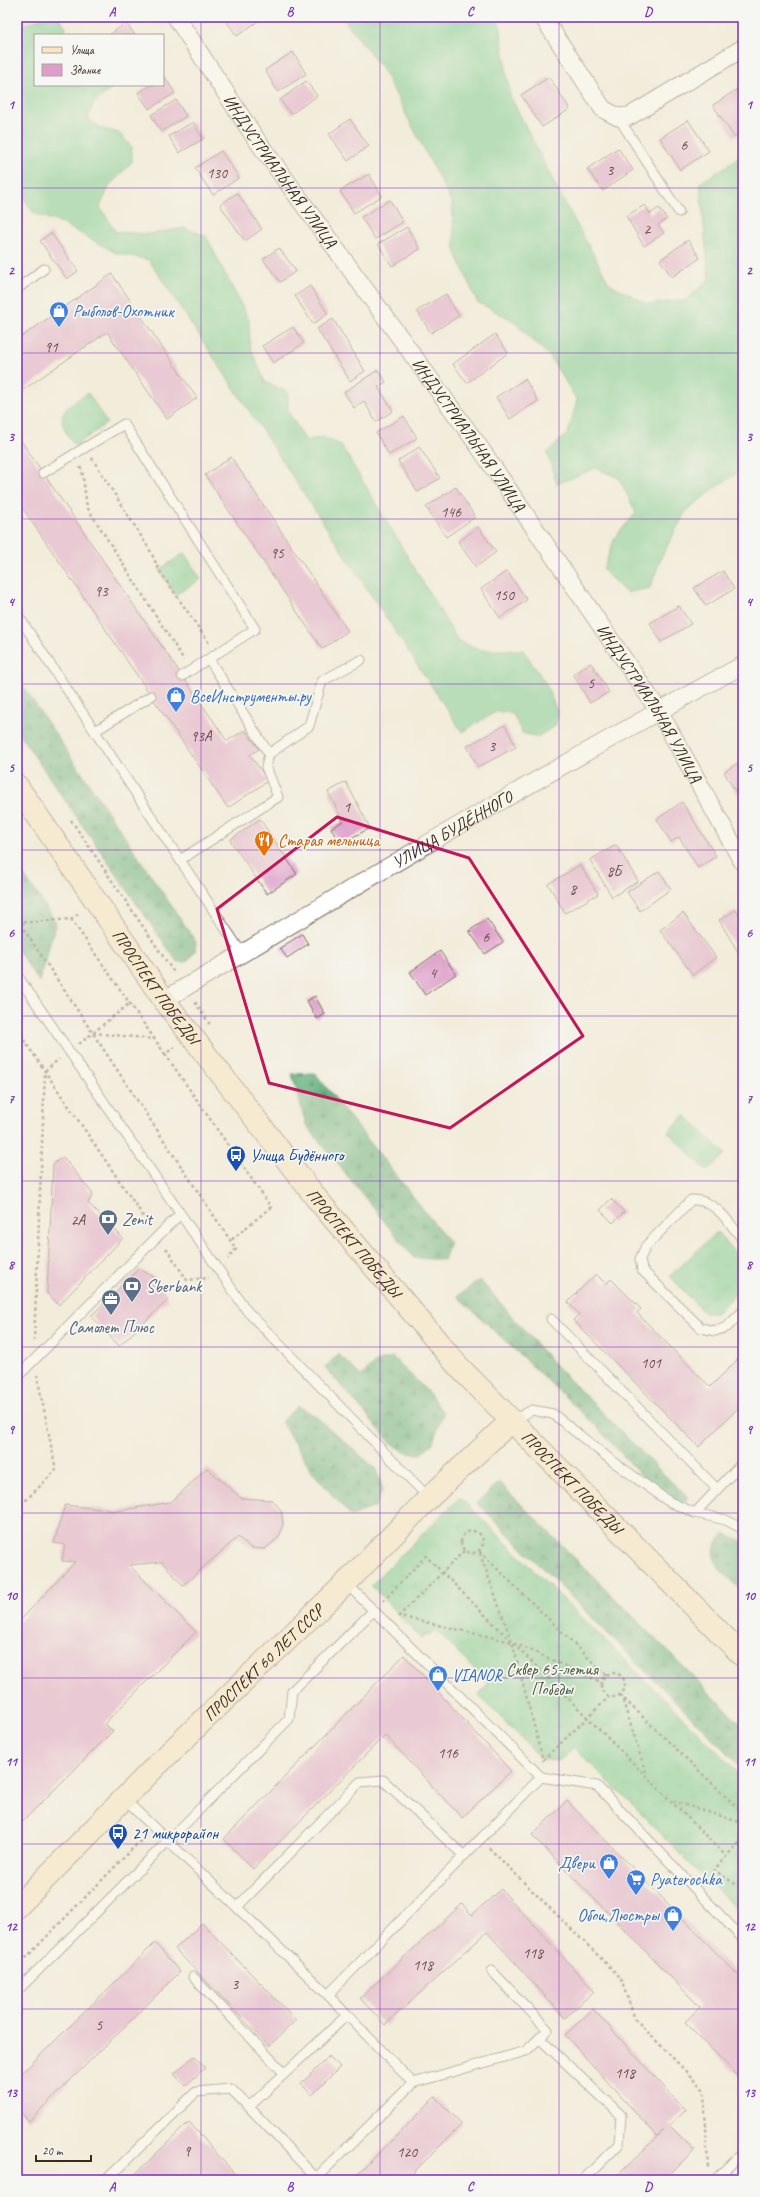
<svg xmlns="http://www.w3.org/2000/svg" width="760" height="2197" font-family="Caveat,sans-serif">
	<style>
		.grass { fill: url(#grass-tufts); stroke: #587a57 }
		.forest { fill: url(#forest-firs); stroke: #4d6c4c }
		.garden { fill: #74cb90; stroke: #587a57 }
		.building { fill: #de9ec9 }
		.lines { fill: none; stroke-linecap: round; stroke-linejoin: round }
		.service-casing { stroke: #7b6e60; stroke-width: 11 }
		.minor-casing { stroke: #7b6e60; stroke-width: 19 }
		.secondary-casing { stroke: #7b6e60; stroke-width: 24 }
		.path { stroke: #7b6e60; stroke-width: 2.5; stroke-dasharray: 3 3; stroke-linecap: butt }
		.service { stroke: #fff; stroke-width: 9 }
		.minor { stroke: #fff; stroke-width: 17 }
		.secondary { stroke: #fbe6c4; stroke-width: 22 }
		.marked { fill: none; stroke: #c2185b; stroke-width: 3; stroke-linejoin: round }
		.grid { fill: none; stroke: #7b2cbf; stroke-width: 1; stroke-opacity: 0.55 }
		.labels { text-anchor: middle; stroke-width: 3.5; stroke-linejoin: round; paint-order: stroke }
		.number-label { font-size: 15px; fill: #644749 }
		.street-label { font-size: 17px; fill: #3b2a1e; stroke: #f6f6f2 }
		.shop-label { font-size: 17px; fill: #366cbe; stroke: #f6f6f2; text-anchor: start }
		.food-label { font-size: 17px; fill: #c56008; stroke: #f6f6f2; text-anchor: start }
		.transit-label { font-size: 17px; fill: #164399; stroke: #f6f6f2; text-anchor: start }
		.service-label { font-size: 17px; fill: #4e5e75; stroke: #f6f6f2; text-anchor: start }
		.park-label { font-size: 17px; fill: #4c5a40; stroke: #f6f6f2 }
		.neatline { fill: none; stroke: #7b2cbf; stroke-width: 1.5 }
		.grid-label { font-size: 13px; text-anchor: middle; font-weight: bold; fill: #7b2cbf }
	</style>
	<defs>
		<pattern id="grass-tufts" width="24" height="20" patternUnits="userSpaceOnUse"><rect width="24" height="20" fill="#74cb90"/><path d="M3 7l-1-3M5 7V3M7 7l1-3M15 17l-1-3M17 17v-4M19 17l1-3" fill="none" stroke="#65ae7c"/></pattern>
		<pattern id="forest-firs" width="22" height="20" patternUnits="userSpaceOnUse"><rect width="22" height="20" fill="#5faf7a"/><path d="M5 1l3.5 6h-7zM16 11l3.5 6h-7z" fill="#508f63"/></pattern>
	</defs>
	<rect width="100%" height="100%" fill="#f6f6f2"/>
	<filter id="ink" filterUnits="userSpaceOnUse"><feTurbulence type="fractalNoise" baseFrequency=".025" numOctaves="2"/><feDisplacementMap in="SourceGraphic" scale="8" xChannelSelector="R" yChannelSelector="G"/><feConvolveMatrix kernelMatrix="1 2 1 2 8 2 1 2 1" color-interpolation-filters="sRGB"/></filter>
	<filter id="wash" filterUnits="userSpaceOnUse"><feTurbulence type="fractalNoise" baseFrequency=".012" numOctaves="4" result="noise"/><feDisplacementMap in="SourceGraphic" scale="16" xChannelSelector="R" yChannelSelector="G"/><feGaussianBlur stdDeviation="0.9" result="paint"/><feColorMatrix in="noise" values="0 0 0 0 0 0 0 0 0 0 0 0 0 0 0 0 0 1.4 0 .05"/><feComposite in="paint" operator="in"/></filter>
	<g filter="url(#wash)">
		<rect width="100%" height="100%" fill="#f2ecdb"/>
		<path class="grass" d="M88,393L107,423L75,446C54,416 59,411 88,393Z
			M184,553L201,579L175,595L159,570Z
			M717,1232L743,1262V1287L716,1313H704L670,1276Z
			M460,1497L743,1777V1902L736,1909L574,1747L559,1761L543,1760L479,1696L488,1683L436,1630L421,1639L371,1585Z"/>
		<path class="forest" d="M17,677L196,942L195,952L186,962H177L17,731Z
			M17,865L56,922L39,982L17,949Z
			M315,1073L450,1243L444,1260L414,1258L306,1125L292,1074Z
			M480,1280L555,1365L688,1498L673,1510L596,1426L457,1296Z
			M338,1354L361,1376L375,1362L393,1357L430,1394L443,1413L433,1443L421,1454L406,1453L389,1441L325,1367Z
			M297,1406L314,1415L376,1469L383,1489L375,1507L351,1516L313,1473L281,1422Z
			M499,1482L743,1726V1769L477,1503Z
			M725,1533L743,1542V1591C723,1574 699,1557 725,1533Z"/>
		<path class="garden" d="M45,17H59L66,27L64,35H35V85H112L111,89L93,104L88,118L101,128L119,133L132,147V162L110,185L100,207L116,232L151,234L185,228L206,236L249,320L250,346L265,382L288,392V411L306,441L322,437L341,445L458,641L480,650H523L546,684L558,714L555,726L537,737L522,733L513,714L497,711L462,732L149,260L116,253L65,225L34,213L17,190V27Z
			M342,17H496L500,25L510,95L555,185L609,283L647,304L687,300L709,279L700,183L743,155V469L716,487L686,511L661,558L650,588L626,593L603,570L615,537L636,513L619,478L596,468L557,484L547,453L568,433L577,400L550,357L512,320L477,302L455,250L452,203L383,70Z
			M685,1115L725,1154L707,1171L668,1132Z"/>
		<g id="blocks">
			<path class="building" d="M224,17H255L258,21L237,36Z
				M126,23L135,35H109Z
				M293,52L306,74L278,92L265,70Z
				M164,76L175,93L149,109L138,93L151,85H163Z
				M549,77L570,109L542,127L521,95Z
				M306,81L317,96L291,114L280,100Z
				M742,86L743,131L734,137L713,105Z
				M176,100L186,116L161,132L151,115Z
				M350,119L369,146L348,161L329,134Z
				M688,120L709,151L680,170L660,138Z
				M193,122L203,139L179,153L169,136Z
				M618,148L633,170L603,191L587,169Z
				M221,151L239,178L213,195L195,168Z
				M369,174L382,196L354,213L340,191Z
				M237,193L262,229L245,241L220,205Z
				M390,200L403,222L375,239L361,217Z
				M645,205L650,214L659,208L667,219L658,225L664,233L644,246L626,216Z
				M407,227L420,249L392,266L378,244Z
				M51,233L78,271L67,279L40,241Z
				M688,240L700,258L672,277L660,260Z
				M279,248L296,271L280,282L263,259Z
				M112,274L197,398L167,419L107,332L17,394V340Z
				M310,286L328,314L313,324L295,296Z
				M446,294L459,316L431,333L417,311Z
				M333,319L365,371L350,381L317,329Z
				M293,327L304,343L273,363L262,346Z
				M495,334L508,353L467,383L453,364Z
				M378,370L386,382L378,387L393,411L376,422L364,401L354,408L344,392Z
				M525,379L538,401L510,419L496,397Z
				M404,416L417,438L389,455L376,433Z
				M17,435L227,741L245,730L259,749L250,755L268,781L228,808L17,500Z
				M419,447L440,478L418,492L398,461Z
				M231,457L348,631L322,649L205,475Z
				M456,487L475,517L446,537L426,507Z
				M478,527L496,552L476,567L458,542Z
				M507,571L527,600L500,618L481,589Z
				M723,571L734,589L706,606L694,588Z
				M679,606L691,624L661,642L650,623Z
				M591,663L609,692L590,703L573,674Z
				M505,725L516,747L478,767L467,746Z
				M743,760V791L737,794L724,772Z
				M346,782L370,828L340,844L331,828L343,821L328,792Z
				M682,802L716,856L698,868L679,837L671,842L657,819Z
				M260,819L297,874L267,894L230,840Z
				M616,845L638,881L612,897L590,860Z
				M580,865L598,894L565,913L548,884Z
				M659,871L671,889L640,911L627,892Z
				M736,910L743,923V949L738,952L719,920Z
				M683,913L716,957L693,975L660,930Z
				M487,919L503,942L485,954L469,931Z
				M302,934L308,944L287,958L280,948Z
				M440,951L456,974L425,995L410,972Z
				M315,996L325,1014L317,1019L307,1001Z
				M63,1157L93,1194L88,1203L123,1238L59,1305L47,1293L53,1164Z
				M611,1199L624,1212L613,1223L600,1210Z
				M139,1269L156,1278L168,1300L119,1346L91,1316Z
				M596,1274L606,1284L611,1279L641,1309L637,1313L710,1387L743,1354V1403L699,1447L573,1320L579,1314L568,1302Z
				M207,1468L241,1498L272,1500L281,1510L283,1524L279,1537L265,1549L251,1548L238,1537L183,1585L162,1562L129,1565L196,1632L104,1724L113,1731L17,1827V1624L75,1562L62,1561L65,1545L54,1543L65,1505L117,1511L171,1502Z
				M404,1655L511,1771L462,1818L385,1735L253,1869L224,1839Z
				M567,1801L743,1980V2081L685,2022L700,2007L532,1835Z
				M501,1889L594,1991L565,2018L487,1932L385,2025L360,1998L462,1904L472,1915Z
				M202,1923L296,2020L269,2046L175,1949Z
				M155,1943L180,1972L29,2121L17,2109V2078Z
				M593,2009L685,2110L669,2125L694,2150L664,2180H613L664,2130L657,2136L565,2035Z
				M194,2056L205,2068L185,2086L174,2074Z
				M329,2056L340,2067L312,2095L301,2084Z
				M435,2097L462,2124L406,2180H352Z
				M189,2122L240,2180H129Z"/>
		</g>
	</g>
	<g filter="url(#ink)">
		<use href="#blocks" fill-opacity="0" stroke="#7b6e60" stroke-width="1"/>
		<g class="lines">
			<g class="service-casing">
				<path id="service" d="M618,117L679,212
					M17,289L44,269
					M43,473L124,424L255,629L182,676
					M17,614L241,952
					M95,731L151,696
					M269,754L309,726L322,681L361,660
					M180,860L278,797L266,767L269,754L209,659
					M17,975L247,1311L429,1498
					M743,1240C729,1223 715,1198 691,1200L646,1246L640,1259L642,1270L701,1328L715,1331L727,1327L743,1311
					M551,1319L717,1489
					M17,1377L180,1214
					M512,1421L532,1410L553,1414L611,1460L668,1501L695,1513L726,1520L743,1529
					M695,1513L743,1462
					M346,1583L541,1777L597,1786L743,1939
					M124,1799L168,1841L289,1719L292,1691L373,1611
					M237,1907L360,1782L383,1780L463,1855
					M193,1977L284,2073
					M17,1991L168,1841L328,1995L541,1777
					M347,2015L413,2083
					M539,2038L621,2115L619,2144L583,2180
					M249,2107L316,2178L413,2083L526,2051L548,2030L492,1971
					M106,2180L196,2092L231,2089L249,2107L347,2015L328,1995
					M715,2180L743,2152"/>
			</g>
			<g class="minor-casing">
				<g id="minor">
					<path id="s1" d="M176,17L256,139L478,445L659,711L743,863"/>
					<path d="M543,17L603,109L618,117L630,116L743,48"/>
					<path id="s2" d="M164,1000C356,886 547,771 743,665"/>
				</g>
			</g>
			<g class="secondary-casing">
				<g id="secondary">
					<path id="s3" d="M17,786L164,1000L317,1199L458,1366L743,1656"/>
					<path id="s4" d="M17,1907L158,1764L346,1583L429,1498L511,1421"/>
				</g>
			</g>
			<path class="path" d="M92,458L151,552L159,570L209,643
				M80,467L82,470L87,507L184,660
				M71,820L175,974
				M17,919L236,1249L228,1259
				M71,919L165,1054L176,1046
				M17,923L71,919L80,913
				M195,1002L209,1023L208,1024
				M17,1030L150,1226
				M93,1033L155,1039
				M79,1044L130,1003
				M165,1054L271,1207L230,1241
				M166,1248L187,1280L209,1278
				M34,1341L45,1071L59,1059
				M17,1509L56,1470L37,1375
				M461 1542a11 11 0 1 1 22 0a11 11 0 1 1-22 0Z
				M464,1551L399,1616L512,1642L601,1682
				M383,1601L426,1556L726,1856
				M601 1685a12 12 0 1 1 24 0a12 12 0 1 1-24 0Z
				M606,1675L479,1551L512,1642L543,1760L609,1697
				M620,1695L743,1813
				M621,1695L647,1776
				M673,1801L743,1823
				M743,1838L714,1870L743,1889
				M489,1848L620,1977L635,2019L704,2090L708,2168
				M17,1967L144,1837"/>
			<use href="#service" class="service"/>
			<use href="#minor" class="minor"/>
			<use href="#secondary" class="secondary"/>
		</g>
	</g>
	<path d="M0 0H760V2197H0ZM337,817L469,858L583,1036L450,1128L269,1083L217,909Z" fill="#f2ecdb" fill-opacity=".55" fill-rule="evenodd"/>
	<path class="marked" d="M337,817L469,858L583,1036L450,1128L269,1083L217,909Z"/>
	<path class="grid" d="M201,17V2180M380,17V2180M559,17V2180M17,188H743M17,353H743M17,519H743M17,684H743M17,850H743M17,1016H743M17,1181H743M17,1347H743M17,1513H743M17,1678H743M17,1844H743M17,2009H743"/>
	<defs>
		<g id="shop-pin" transform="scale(1)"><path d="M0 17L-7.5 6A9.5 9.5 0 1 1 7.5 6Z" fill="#3f7fe0" stroke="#f6f6f2"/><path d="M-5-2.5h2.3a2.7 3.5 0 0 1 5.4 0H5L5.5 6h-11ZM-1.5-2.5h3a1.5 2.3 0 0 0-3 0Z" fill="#fff"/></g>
		<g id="restaurant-pin" transform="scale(1)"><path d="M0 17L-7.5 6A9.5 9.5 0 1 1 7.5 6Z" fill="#e8710a" stroke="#f6f6f2"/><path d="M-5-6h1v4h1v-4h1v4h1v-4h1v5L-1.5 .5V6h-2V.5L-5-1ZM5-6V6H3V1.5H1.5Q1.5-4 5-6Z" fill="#fff"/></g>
		<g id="bus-pin" transform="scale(1)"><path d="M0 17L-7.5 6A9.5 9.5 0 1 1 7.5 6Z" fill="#1a4fb4" stroke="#f6f6f2"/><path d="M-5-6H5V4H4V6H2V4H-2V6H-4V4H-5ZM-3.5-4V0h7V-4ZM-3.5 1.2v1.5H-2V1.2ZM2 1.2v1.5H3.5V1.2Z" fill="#fff"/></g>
		<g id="bank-pin" transform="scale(1)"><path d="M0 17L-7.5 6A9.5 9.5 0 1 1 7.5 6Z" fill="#5c6f8a" stroke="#f6f6f2"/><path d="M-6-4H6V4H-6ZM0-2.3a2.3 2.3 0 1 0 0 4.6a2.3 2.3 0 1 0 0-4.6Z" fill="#fff"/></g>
		<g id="office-pin" transform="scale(1)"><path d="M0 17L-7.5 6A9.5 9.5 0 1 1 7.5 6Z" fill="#5c6f8a" stroke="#f6f6f2"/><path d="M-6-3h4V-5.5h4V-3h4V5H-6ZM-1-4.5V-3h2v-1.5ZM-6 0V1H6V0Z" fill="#fff"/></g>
		<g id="supermarket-pin" transform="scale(1)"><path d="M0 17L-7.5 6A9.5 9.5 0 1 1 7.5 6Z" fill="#3f7fe0" stroke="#f6f6f2"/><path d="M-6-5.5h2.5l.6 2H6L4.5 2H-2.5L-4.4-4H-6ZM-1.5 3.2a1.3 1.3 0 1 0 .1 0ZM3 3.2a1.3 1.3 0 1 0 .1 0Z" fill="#fff"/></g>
	</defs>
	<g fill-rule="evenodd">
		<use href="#shop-pin" x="59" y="311"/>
		<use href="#shop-pin" x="176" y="696"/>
		<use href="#restaurant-pin" x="264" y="840"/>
		<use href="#bus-pin" x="236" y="1155"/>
		<use href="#bank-pin" x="108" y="1219"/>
		<use href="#bank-pin" x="132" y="1286"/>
		<use href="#office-pin" x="111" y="1299"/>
		<use href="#shop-pin" x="438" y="1675"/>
		<use href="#bus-pin" x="118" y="1833"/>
		<use href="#shop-pin" x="609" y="1863"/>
		<use href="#supermarket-pin" x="636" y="1879"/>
		<use href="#shop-pin" x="673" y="1915"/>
	</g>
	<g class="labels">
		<g class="number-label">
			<text x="684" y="150">6</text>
			<text x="610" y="175">3</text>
			<text x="217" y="178">130</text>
			<text x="647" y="234">2</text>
			<text x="51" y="352">91</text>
			<text x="451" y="517">146</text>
			<text x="277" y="558">95</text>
			<text x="101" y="596">93</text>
			<text x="504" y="600">150</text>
			<text x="591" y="688">5</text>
			<text x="201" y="741">93А</text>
			<text x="492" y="751">3</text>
			<text x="347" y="812">1</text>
			<text x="614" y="876">8Б</text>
			<text x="573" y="894">8</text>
			<text x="486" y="942">6</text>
			<text x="433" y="978">4</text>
			<text x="78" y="1225">2А</text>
			<text x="651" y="1368">101</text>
			<text x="448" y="1758">116</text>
			<text x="533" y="1958">118</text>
			<text x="423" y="1970">118</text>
			<text x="235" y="1989">3</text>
			<text x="99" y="2030">5</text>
			<text x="625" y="2078">118</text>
			<text x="187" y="2156">9</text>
			<text x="407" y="2157">120</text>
		</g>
		<g class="street-label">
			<text dy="6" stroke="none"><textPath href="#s1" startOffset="186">ИНДУСТРИАЛЬНАЯ УЛИЦА</textPath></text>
			<text dy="6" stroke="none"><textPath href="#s1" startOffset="510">ИНДУСТРИАЛЬНАЯ УЛИЦА</textPath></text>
			<text dy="6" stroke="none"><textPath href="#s1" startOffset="834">ИНДУСТРИАЛЬНАЯ УЛИЦА</textPath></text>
			<text dy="6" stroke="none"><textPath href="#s2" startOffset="335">УЛИЦА БУДЁННОГО</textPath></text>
			<text dy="6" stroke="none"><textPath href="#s3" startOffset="244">ПРОСПЕКТ ПОБЕДЫ</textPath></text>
			<text dy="6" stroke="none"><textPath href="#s3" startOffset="568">ПРОСПЕКТ ПОБЕДЫ</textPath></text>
			<text dy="6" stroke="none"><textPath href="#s3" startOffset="892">ПРОСПЕКТ ПОБЕДЫ</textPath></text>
			<text dy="6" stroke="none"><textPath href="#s4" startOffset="347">ПРОСПЕКТ 60 ЛЕТ СССР</textPath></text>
		</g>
		<g class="shop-label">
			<text x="73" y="317">Рыболов-Охотник</text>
			<text x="190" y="702">ВсеИнструменты.ру</text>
			<text x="452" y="1681">VIANOR</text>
			<text x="595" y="1869" text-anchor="end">Двери</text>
			<text x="650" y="1885">Pyaterochka</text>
			<text x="659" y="1921" text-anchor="end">Обои,Люстры</text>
		</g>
		<g class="food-label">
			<text x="278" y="846">Старая мельница</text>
		</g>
		<g class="transit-label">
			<text x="250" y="1161">Улица Будённого</text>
			<text x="132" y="1839">21 микрорайон</text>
		</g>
		<g class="service-label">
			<text x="122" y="1225">Zenit</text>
			<text x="146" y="1292">Sberbank</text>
			<text x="111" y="1333" text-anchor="middle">Самолет Плюс</text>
		</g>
		<g class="park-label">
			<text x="552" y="1675">Сквер 65-летия<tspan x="552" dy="20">Победы</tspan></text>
		</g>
	</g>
	<rect width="760" height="2197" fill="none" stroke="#f6f6f2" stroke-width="44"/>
	<rect x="34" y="34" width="130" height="52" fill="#f6f6f2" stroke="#aba49d"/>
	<rect x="42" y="47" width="20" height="6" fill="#fbe6c4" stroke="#aba49d"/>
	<text x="70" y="54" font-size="12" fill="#3b2a1e">Улица</text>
	<rect x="42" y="64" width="20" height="12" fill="#de9ec9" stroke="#aba49d"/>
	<text x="70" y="74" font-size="12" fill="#3b2a1e">Здание</text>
	<path d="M36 2155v6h55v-6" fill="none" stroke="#3b2a1e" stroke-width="2"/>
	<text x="42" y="2155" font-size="12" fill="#3b2a1e" stroke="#f6f6f2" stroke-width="3" paint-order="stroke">20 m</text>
	<rect x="22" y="22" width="716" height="2153" class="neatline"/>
	<g class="grid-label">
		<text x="112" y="16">A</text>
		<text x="290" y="16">B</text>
		<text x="470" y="16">C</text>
		<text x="648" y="16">D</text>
		<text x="11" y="109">1</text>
		<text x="749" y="109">1</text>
		<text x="11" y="275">2</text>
		<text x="749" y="275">2</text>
		<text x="11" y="441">3</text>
		<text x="749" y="441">3</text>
		<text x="11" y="606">4</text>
		<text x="749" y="606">4</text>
		<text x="11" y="772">5</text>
		<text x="749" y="772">5</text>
		<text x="11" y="937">6</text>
		<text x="749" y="937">6</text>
		<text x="11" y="1103">7</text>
		<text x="749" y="1103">7</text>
		<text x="11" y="1269">8</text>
		<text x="749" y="1269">8</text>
		<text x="11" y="1434">9</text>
		<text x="749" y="1434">9</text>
		<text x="11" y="1600">10</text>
		<text x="749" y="1600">10</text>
		<text x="11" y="1766">11</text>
		<text x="749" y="1766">11</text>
		<text x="11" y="1931">12</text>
		<text x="749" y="1931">12</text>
		<text x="11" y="2097">13</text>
		<text x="749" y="2097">13</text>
		<text x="112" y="2191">A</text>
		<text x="290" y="2191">B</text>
		<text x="470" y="2191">C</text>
		<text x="648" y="2191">D</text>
	</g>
</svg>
